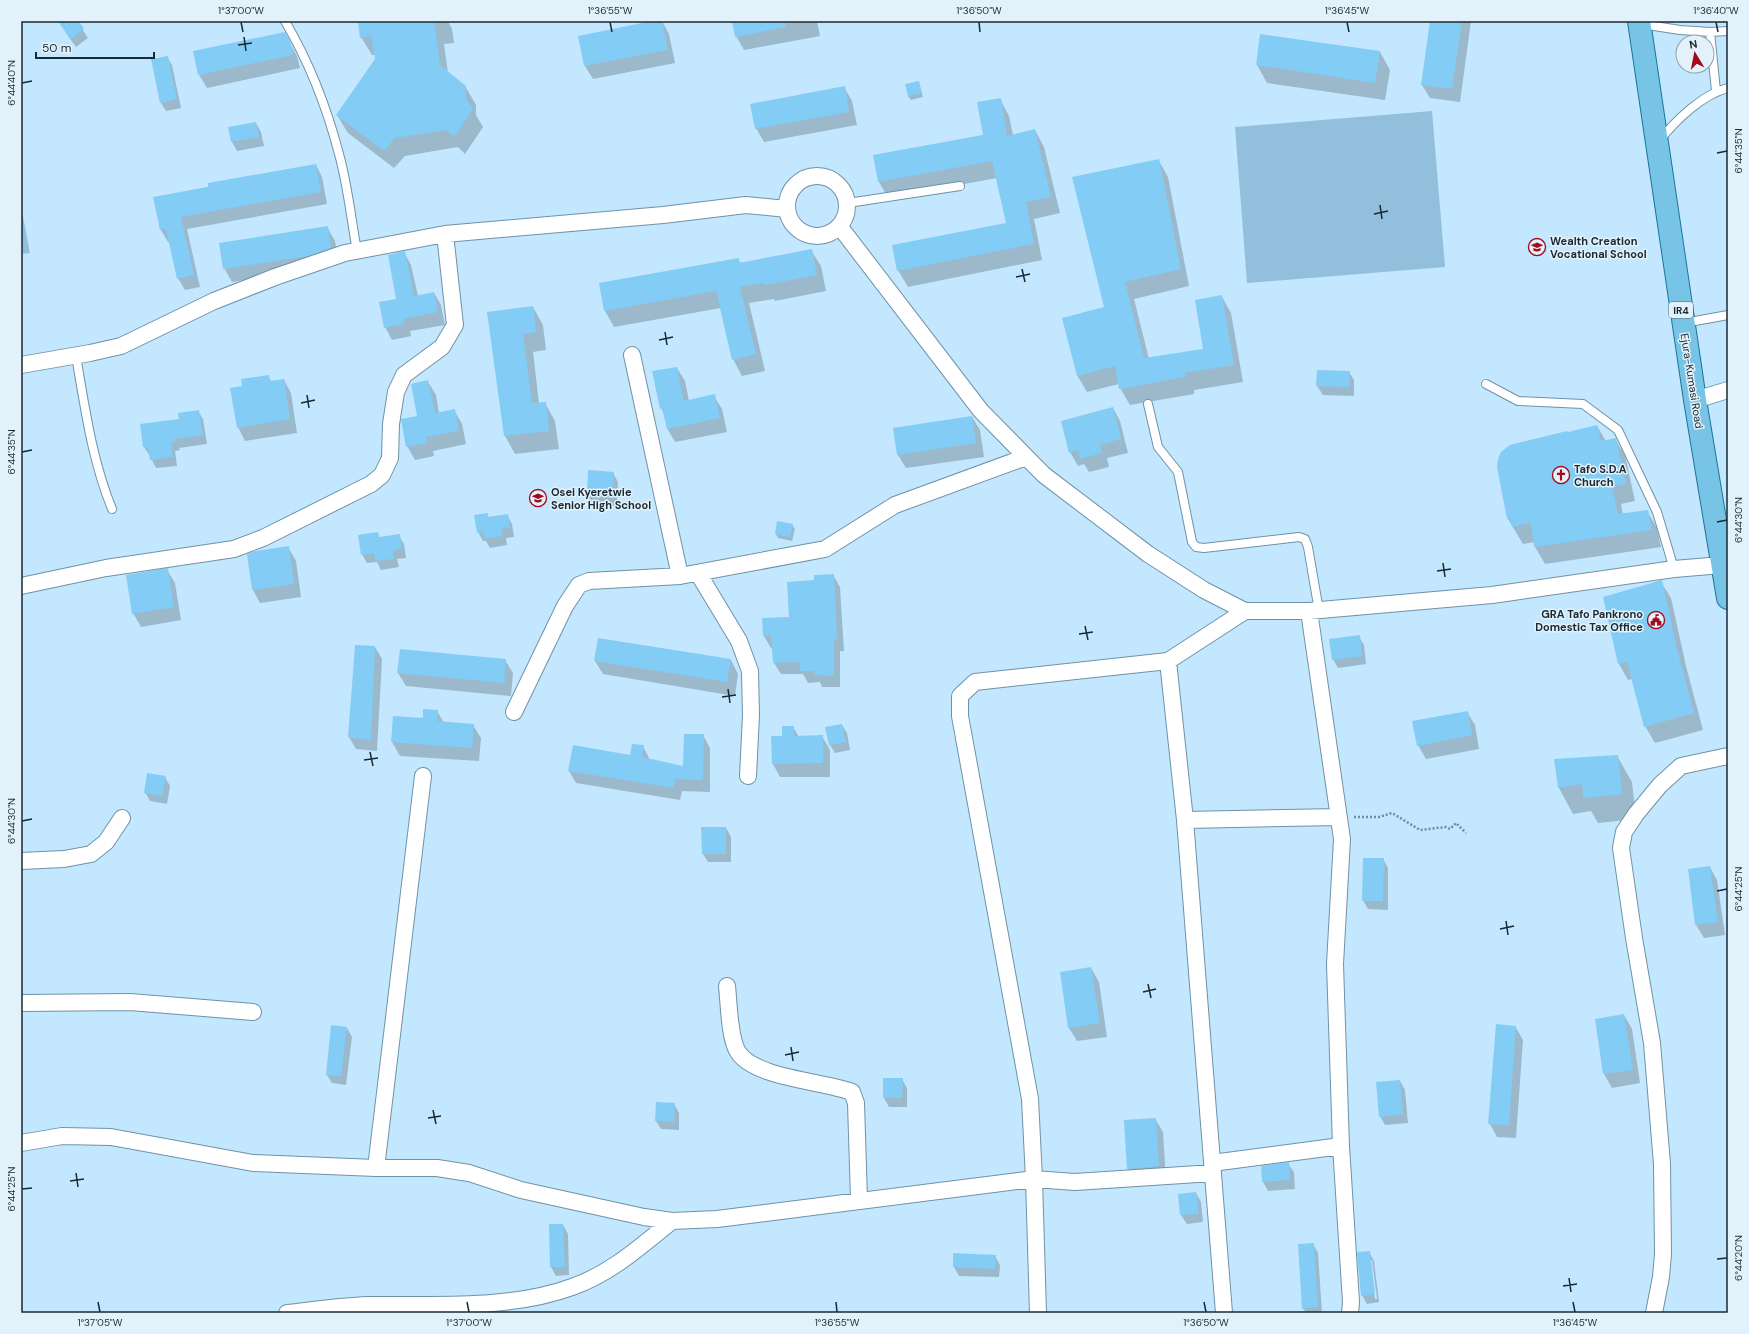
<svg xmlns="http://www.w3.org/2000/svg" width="1749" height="1334" font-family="'DM Sans',sans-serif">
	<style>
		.green { fill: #92c0dc }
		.shadow { fill: #0003; fill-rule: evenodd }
		.building { fill: #83ccf5 }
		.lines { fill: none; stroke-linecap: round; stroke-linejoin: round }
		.service-casing { stroke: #6f92a6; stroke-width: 10 }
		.minor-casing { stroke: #6f92a6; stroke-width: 18 }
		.primary-casing { stroke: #1c749d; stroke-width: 24 }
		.path { stroke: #718b9b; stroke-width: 2.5; stroke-dasharray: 2 2; stroke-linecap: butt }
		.service { stroke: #fff; stroke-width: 8 }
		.minor { stroke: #fff; stroke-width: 16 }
		.primary { stroke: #77c4e6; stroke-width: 22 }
		.ticks { fill: none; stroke: #1b2932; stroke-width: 1.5 }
		.labels { text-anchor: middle; stroke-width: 3; stroke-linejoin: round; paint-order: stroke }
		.shield { fill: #e3f1fa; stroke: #57656e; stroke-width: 1 }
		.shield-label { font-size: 10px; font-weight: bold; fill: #1b2932 }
		.poi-label { font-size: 11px; font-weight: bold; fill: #1b2932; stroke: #e3f1fa; text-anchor: start }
		.street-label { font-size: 11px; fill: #1b2932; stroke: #e3f1fa }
		.neatline { fill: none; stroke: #1b2932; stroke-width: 1.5 }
		.ticks-label { font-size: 10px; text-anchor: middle; fill: #1b2932 }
	</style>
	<rect width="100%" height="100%" fill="#c3e7fe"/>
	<path class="green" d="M1432,111L1445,267L1247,283L1235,127Z
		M21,206L30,253L21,254Z"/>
	<path class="shadow" d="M66,21H77L88,38L76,47L66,33Z
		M370,21H448L452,29L454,43L444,44L448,73L465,86L476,105V115L483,127L465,154L458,147L405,156L394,168L348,133L337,115L376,59L375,55H372L361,37Z
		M657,21H662L669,34L675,63L593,79L585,66L579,37Z
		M734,21H817L820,36L744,50L736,36Z
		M1431,21H1471L1460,102L1430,98L1422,85Z
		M284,33L297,56L300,68L207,88L199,75Z
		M1261,35L1380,52L1390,70L1385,100L1267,83L1257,65Z
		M167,57L172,65L181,108L166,111L161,103Z
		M918,82L923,97L911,100L908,96Z
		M844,87L852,101L857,125L764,142L756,128Z
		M1000,99L1009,116L1013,135L1035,130L1044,147L1060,213L1034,219L1042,260L908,287L898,270L1007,224L997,178L888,198L879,182L874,156L984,135Z
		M256,123L261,132L264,146L237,151L232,142L229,128Z
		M1159,161L1168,177L1189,286L1134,299L1149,359L1204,350L1222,297L1231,313L1243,382L1194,390V394L1130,405L1120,388L1119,384L1087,392L1077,375L1105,308Z
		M316,165L322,177L327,204L187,229L200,287L185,290L178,278L170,241L168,242L161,230L154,198Z
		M327,227L335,241L338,261L316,269L232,282L224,268Z
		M811,250L821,266L826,291L775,301L774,299L749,303L765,371L742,376L733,359L721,308L614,327L605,311L738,259L741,264Z
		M404,252L411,265L418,296L434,293L441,305L445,325L410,331L411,336L392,340L385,327L397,300Z
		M533,307L543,325L546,350L533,352L539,403H545L555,421L559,449L515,454L505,436L489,313Z
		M677,368L685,381L689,401L714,396L722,409L727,432L675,442L667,428L665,415L661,408Z
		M1349,372L1354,380V396L1323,395L1317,386Z
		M268,376L272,382L284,380L291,393L297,433L245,441L238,427L243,387Z
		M428,382L436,395L439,413L454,410L462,424L466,444L433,451L434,456L415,460L407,446L418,417Z
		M1113,408L1120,421L1128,453L1107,458L1109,467L1089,472L1084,464L1078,466L1070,452Z
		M198,411L203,419L207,444L179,448L180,450L175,451L177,466L156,468L150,456L144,447L180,420Z
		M972,417L980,430L984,457L906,468L898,455L894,429Z
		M1597,426L1606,441L1615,439L1625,456L1635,501L1621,504L1623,515L1647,511L1657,528L1661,547L1545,564L1535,547V542L1523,544L1508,519L1567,433Z
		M613,473L618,482L617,506L593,505L588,496Z
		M487,514L489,518L507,515L512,524L514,537L506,538L507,545L490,548L486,541H483L478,532Z
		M792,525L795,529L792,541L778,538L776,534Z
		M377,534L380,538L399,536L404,544L406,558L397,559L399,567L381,570L377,562L367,563L362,554Z
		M288,547L296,561L301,597L260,603L253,590Z
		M167,570L175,583L181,620L141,627L133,613Z
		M833,575L840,587L844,651H840V687H822L820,682L808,683L803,674H781L774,663L773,648H771L764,636L763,619L790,618L815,581Z
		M1661,582L1671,598L1686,666L1703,730L1655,743L1645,726L1632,679L1628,680L1619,664L1604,597Z
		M1359,637L1364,645L1366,664L1338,668L1333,659Z
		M375,647L382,659L377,751L356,749L349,737Z
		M505,660L513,673L511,696L406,686L398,673Z
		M731,660L738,674L735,696L603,674L595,661Z
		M437,711L444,723L473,725L481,738L479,761L400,756L392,742L394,717L424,719Z
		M1467,712L1475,725L1479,749L1426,759L1418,745Z
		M842,725L847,733L850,750L835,753L830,745Z
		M793,727L799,737L822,736L830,750V777H780L773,764L783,737Z
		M703,735L710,748V792L682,791L680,800L576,783L569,771L631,756L643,746L650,760L684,767Z
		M1617,756L1632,782L1636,819L1598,823L1591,811L1573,814L1559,788L1555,760Z
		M165,777L170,786L167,804L150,801L145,792Z
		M726,828L731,837V862H708L703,854Z
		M1383,859L1388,868V910L1368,909L1363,900Z
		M1710,867L1717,880L1725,935L1704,938L1696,925Z
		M1091,968L1099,982L1107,1037L1077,1041L1069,1028Z
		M1624,1015L1632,1029L1640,1083L1612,1088L1604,1074L1596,1020Z
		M1515,1026L1523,1040L1516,1138L1497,1137L1490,1124Z
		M347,1028L352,1037L346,1085L332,1083L327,1075Z
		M902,1079L907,1088V1107H889L884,1098Z
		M1400,1081L1405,1090L1408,1123L1385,1125L1380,1116Z
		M674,1104L679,1113V1130L661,1129L656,1121Z
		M1155,1119L1163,1132L1166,1180L1136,1182L1128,1168Z
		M1288,1164L1294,1172L1295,1189L1268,1191L1263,1182Z
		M1196,1193L1201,1202L1203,1222L1187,1224L1181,1215L1179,1195Z
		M563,1225L568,1234L569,1275L556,1276L551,1267Z
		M1313,1244L1318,1253L1322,1313H1306L1303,1308Z
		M1369,1252L1374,1261L1379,1302L1367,1304L1362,1295ZM1370,1260H1372L1377,1299H1375Z
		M995,1256L1000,1265L999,1277L959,1276L954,1267Z"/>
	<path class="building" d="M58,21H79L84,29L70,39Z
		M368,21H434L440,65L466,86V99L473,109L454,137L447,130L395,138L384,151L336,115L375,59L371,36L360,38L358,22Z
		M652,21H662L668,50L584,66L578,36Z
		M732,21H785L786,27L735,37Z
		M1430,21H1462L1452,89L1421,85Z
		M285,32L290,41L293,55L198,75L193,51Z
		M1260,34L1380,51L1375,83L1256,65Z
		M168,56L177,99L160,103L151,59Z
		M919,81L922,93L908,96L905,84Z
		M845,86L849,112L755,129L750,104Z
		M1001,98L1007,136L1035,129L1051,197L1026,202L1034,244L897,271L892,245L1006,223L992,161L878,182L873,155L983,135L977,102Z
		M256,122L259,137L231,142L228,127Z
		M1159,159L1181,269L1125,282L1144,358L1203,349L1195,300L1222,295L1234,365L1185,373V377L1119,389L1115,366L1077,376L1062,318L1104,307L1072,177Z
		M316,164L321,192L181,217L194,275L177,279L166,229L160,230L153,197L208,187V183Z
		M328,226L331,248L308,256L223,269L219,243Z
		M812,249L817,275L765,285L764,283L740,287L756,354L732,360L716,291L604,311L599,283L739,258V263Z
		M405,251L414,296L434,292L438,312L403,319L404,324L384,328L379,302L396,299L388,255Z
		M533,306L536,332L523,334L532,403L546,402L549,431L504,436L487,312Z
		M677,367L684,401L715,394L720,418L667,429L662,408L660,409L652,371Z
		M1317,370L1350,371L1349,387L1316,386Z
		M269,375L270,381L284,379L290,419L237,428L230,388L242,386L241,379Z
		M428,380L435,413L455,409L459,431L426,437L427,443L406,447L401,419L417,416L411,384Z
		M1113,407L1121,439L1100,445L1102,453L1080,459L1078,450L1069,453L1061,421Z
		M199,410L203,435L175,439V442H171L173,457L150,460L148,447H143L140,424L179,419L178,413Z
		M972,416L976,443L897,455L893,428Z
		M1597,425L1601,441L1616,438L1626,484L1612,487L1618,514L1648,510L1652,530L1534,547L1531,523L1512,527L1510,519H1507L1497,467L1498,459L1501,452L1510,445L1567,431L1568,432Z
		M588,470L614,472L612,498L587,496Z
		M488,513V517L508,514L510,528L501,529L503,536L484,539L483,532L477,533L474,515Z
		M777,521L793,524L790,537L775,534Z
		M378,532L379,537L400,534L402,549L393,550L394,559L375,561L374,553L361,555L358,535Z
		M289,546L294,584L252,590L247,554L256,551Z
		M168,568L174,607L132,614L126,575Z
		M834,574L837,640H834V676L815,675L814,671H800V662L773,663L771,636H763L762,618L789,617L787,582L814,580V575Z
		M1662,580L1677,649L1694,713L1644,727L1627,662L1618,664L1603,597Z
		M1360,635L1362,656L1332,660L1329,639Z
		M598,638L731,659L727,682L594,661Z
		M355,645L375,646L371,740L348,737Z
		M400,649L506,659L504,683L397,673Z
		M423,709L438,710L437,721L474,724L472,748L391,742L393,716L423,718Z
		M1468,711L1472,735L1417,746L1412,721Z
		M842,724L846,742L829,745L825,727Z
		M782,726H794V736L823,735V763L772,764L771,736H782Z
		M684,734H704L703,780L675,779L674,788L568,771L573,745L630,755L632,744L644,745L642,757L683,766Z
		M1618,755L1622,794L1583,798L1582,784L1558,788L1554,759Z
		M147,773L166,776L162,796L144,793Z
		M701,827H726V854H702Z
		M1363,858H1384L1383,901H1362Z
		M1710,866L1718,922L1695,925L1688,869Z
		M1091,967L1100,1023L1068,1028L1060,972Z
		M1624,1014L1633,1070L1603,1074L1595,1019Z
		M1496,1024L1516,1026L1509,1125L1488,1124Z
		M331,1025L347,1027L341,1076L326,1075Z
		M883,1078H903L902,1098H883Z
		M1400,1080L1403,1114L1379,1117L1376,1082Z
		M656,1102L675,1103L674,1122L655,1121Z
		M1156,1118L1159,1166L1127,1169L1124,1120Z
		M1289,1162L1290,1180L1262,1182L1261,1166Z
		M1196,1192L1199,1214L1180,1215L1178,1194Z
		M549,1224H563L565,1267H550Z
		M1314,1243L1318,1307L1302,1309L1298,1244Z
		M1370,1251L1375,1294L1361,1296L1357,1252Z
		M953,1253L996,1255L995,1269L953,1267Z"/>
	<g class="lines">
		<g class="service-casing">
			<path id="service" d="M285,21C309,62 327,108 339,154C348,186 351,219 357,251
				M1641,24L1680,30L1710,32L1728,31
				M1710,32L1716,91
				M1660,140C1676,120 1703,94 1728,88
				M848,203L960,186
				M1684,323L1728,315
				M76,356C85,408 92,460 112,509
				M1486,384L1518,401L1583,404L1618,430L1657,512L1674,569
				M1148,404L1158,447L1178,472L1192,542L1196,547L1204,548L1299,537L1305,539L1308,547L1319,611"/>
		</g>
		<g class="minor-casing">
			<path id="minor" d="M787 206a30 30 0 1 1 60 0a30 30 0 1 1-60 0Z
				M840,227L981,411L1044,475L1148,554L1204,590L1245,611H1309L1492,595L1674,569L1722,565
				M632,355L680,576
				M21,365L90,353L121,346L214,301L275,277L345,253L445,234L663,215L746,205L787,209
				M1695,400L1728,390
				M698,573L739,641L750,671L751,715L748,776
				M21,586L106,568L234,549L263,538L371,484L382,475L390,458L391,424L396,392L404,375L442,347L455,325L445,234
				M1309,611L1342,839L1335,964L1341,1146L1351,1302L1350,1313
				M1168,661L1185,820L1224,1313
				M514,712L565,606L579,585L589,581L680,576L825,549L895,505L1026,457
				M1185,820L1339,817
				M21,861L64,859L91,854L106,842L122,818
				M727,986C729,1003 729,1038 738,1052C754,1078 823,1081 852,1092L856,1103L859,1200
				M21,1003L130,1002L253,1012
				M21,1143L62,1136L111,1137L253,1163L376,1168H437L469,1173L521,1190L644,1217L672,1221L717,1219L1034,1179L1030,1099L960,716V696L975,682L1168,661L1245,611
				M1212,1163L1341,1146
				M376,1168L423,776
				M287,1313C314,1310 341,1306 368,1305C435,1304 509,1310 572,1287C610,1274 641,1246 672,1221
				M1038,1313L1034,1179L1075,1182L1213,1173
				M1654,1313L1661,1277L1663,1254L1662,1164L1652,1043L1634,938L1621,848L1624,832L1636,814L1660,785L1681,766L1728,756"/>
		</g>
		<g class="primary-casing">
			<path id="primary" d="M1639,21L1695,400L1728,598"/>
		</g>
		<path class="path" d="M1354,817H1379L1392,813L1420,830L1446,827L1450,829L1456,823L1466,833"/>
		<use href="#service" class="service"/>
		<use href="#minor" class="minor"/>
		<use href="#primary" class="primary"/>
	</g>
	<path class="ticks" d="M241,22L243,32M610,22L612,32M979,22L980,32M1347,22L1349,32M1716,22L1718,32M244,37L246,51M238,45L252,43M22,83L32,81M1717,153L1727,151M1380,205L1382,219M1374,214L1388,211M1022,269L1025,282M1016,277L1030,274M665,332L667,345M659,340L673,337M307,395L309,408M301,403L315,400M22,452L32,450M1717,522L1727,520M1443,563L1445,577M1437,571L1451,569M1085,626L1088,640M1079,634L1093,632M728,689L730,703M722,697L736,695M370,752L373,766M364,760L378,758M22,821L32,819M1717,891L1727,889M1506,921L1508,935M1500,929L1514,926M1148,984L1151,998M1143,992L1156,989M791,1047L793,1061M785,1055L799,1052M433,1110L436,1124M428,1118L441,1116M76,1173L78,1187M70,1181L84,1179M22,1189L32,1188M1717,1259L1727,1258M1569,1278L1571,1292M1563,1286L1577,1284M98,1302L100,1312M467,1302L469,1312M836,1302L837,1312M1204,1302L1206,1312M1573,1302L1575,1312"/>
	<defs>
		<g id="school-ring" transform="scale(0.9)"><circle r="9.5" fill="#e3f1fa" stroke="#a4091c" stroke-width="1.5"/><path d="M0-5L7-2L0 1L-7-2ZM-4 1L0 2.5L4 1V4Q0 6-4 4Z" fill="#a4091c"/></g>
		<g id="church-ring" transform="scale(0.9)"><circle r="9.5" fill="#e3f1fa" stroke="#a4091c" stroke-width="1.5"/><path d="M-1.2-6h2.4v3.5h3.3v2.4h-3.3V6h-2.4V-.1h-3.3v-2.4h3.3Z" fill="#a4091c"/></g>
		<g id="civic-ring" transform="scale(0.9)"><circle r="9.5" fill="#e3f1fa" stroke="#a4091c" stroke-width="1.5"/><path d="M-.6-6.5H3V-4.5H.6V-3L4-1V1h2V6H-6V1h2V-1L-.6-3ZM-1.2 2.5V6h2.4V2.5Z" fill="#a4091c"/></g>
	</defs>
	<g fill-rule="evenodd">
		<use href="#school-ring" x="1537" y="247"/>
		<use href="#church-ring" x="1561" y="475"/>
		<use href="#school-ring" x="538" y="498"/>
		<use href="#civic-ring" x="1656" y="620"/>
	</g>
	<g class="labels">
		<rect class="shield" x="1669" y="302" width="24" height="16" rx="3"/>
		<g class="shield-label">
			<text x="1681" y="314">IR4</text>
		</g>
		<g class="poi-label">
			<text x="1550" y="245">Wealth Creation<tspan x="1550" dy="13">Vocational School</tspan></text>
			<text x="1574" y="473">Tafo S.D.A<tspan x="1574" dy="13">Church</tspan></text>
			<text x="551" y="496">Osei Kyeretwie<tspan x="551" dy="13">Senior High School</tspan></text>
			<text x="1643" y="618" text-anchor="end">GRA Tafo Pankrono<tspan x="1643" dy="13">Domestic Tax Office</tspan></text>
		</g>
		<g class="street-label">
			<text transform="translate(1692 381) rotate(81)" y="4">Ejura-Kumasi Road</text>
		</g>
	</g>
	<rect width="1749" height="1334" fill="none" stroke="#e3f1fa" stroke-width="44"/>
	<g transform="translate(1695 54) rotate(350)"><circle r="19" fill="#e3f1fa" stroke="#93a1aa"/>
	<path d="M0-3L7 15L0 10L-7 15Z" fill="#a4091c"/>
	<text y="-6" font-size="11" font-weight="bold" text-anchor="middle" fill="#1b2932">N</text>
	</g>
	<path d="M36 52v6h118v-6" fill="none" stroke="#1b2932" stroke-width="2"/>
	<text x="42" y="52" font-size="12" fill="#1b2932" stroke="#e3f1fa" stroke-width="3" paint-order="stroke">50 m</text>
	<rect x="22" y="22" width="1705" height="1290" class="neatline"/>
	<g class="ticks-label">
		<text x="241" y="14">1°37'00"W</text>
		<text x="610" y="14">1°36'55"W</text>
		<text x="979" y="14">1°36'50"W</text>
		<text x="1347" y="14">1°36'45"W</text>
		<text x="1716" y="14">1°36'40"W</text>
		<text transform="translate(11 83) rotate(-90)" y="4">6°44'40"N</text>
		<text transform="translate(1738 151) rotate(-90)" y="4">6°44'35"N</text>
		<text transform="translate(11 452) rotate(-90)" y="4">6°44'35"N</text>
		<text transform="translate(1738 520) rotate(-90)" y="4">6°44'30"N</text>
		<text transform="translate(11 821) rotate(-90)" y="4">6°44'30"N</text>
		<text transform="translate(1738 889) rotate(-90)" y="4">6°44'25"N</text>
		<text transform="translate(11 1189) rotate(-90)" y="4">6°44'25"N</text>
		<text transform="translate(1738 1258) rotate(-90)" y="4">6°44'20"N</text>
		<text x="100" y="1326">1°37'05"W</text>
		<text x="469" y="1326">1°37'00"W</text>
		<text x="837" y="1326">1°36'55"W</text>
		<text x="1206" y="1326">1°36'50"W</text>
		<text x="1575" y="1326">1°36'45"W</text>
	</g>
</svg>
